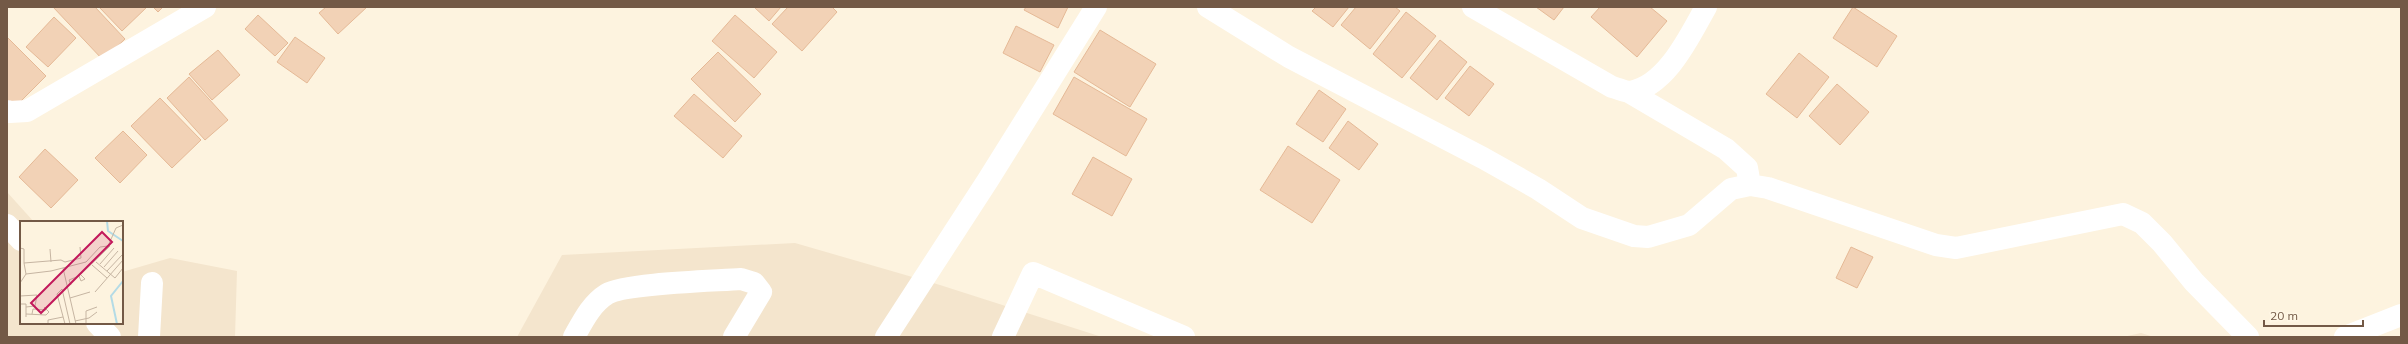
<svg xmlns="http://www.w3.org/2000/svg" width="2408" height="344" font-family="Mulish,sans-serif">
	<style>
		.residential { fill: #f4e5cd }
		.building { fill: #f2d2b6; stroke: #e5b996 }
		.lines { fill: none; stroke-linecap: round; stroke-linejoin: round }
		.minor { stroke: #fff; stroke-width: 22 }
		.inset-river { fill: none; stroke: #b4dbe6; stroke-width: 2 }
		.inset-road { fill: none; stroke: #c6b5a2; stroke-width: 1 }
		.view { fill: #c2185b; fill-opacity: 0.15; stroke: #c2185b; stroke-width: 2 }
		.inset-edge { fill: none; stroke: #735946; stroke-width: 2 }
	</style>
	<rect width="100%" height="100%" fill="#fdf3df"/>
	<path class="residential" d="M7,192L34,222H21V323H122V272L170,258L237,271L235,337H7Z
		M795,243L940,285L1102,337H517L562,255Z
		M2141,333L2154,337H2123Z"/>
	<path class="building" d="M53,7H95L125,39L103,60Z
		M99,7H147L122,31Z
		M153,7H163L158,12Z
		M326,7H367L338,34L319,13Z
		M754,7H781L769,21Z
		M788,7H832L837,12L802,51L772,24Z
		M1026,7H1068L1058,28L1024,10Z
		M1316,7H1349L1333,27L1312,11Z
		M1356,7H1395L1400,11L1370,49L1341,25Z
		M1536,7H1564L1554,20Z
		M1600,7H1650L1667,21L1637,57L1591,17Z
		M1853,7L1897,36L1877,67L1833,38Z
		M1406,12L1436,36L1402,78L1373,54Z
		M258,15L288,43L275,56L245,29Z
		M735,15L777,52L754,78L712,41Z
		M54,17L76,38L48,67L26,47Z
		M1016,26L1054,45L1040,72L1003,53Z
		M1100,30L1156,64L1130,107L1074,72Z
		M7,37L46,76L12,110L7,104Z
		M295,37L325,58L307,83L277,62Z
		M1440,40L1467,62L1437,100L1410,78Z
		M218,50L240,75L212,100L189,74Z
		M718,52L761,94L735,122L691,79Z
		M1799,53L1829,77L1797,118L1766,94Z
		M1470,66L1494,84L1469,116L1445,98Z
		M189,77L228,120L205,140L167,98Z
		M1074,77L1147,119L1126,156L1053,114Z
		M1837,84L1869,112L1840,145L1809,116Z
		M1319,90L1346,109L1323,142L1296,124Z
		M694,94L742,136L723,158L674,116Z
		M160,98L201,140L172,168L131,126Z
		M1348,121L1378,144L1359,170L1329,148Z
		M123,131L147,155L120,183L95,158Z
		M1288,146L1340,180L1312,223L1260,190Z
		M45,149L78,180L51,208L19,177Z
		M1093,157L1132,179L1112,216L1072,194Z
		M1851,247L1873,257L1857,288L1836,278Z"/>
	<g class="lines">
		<path class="minor" d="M1208,7L1289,57L1483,158L1538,189L1582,218L1634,236L1648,237L1689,225L1731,189L1750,185L1768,188L1936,245L1956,248L2123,214L2142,223L2162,243L2194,282L2248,337
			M1473,7L1612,87C1617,88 1625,92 1630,92C1667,86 1690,35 1706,7
			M1629,92L1726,149L1747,168L1750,185
			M7,111L10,112L27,111L205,7
			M7,225L21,240
			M97,323L110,337
			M149,337L152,283
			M574,337C583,321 591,304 607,294C625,283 715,281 741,279L754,283L761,292L734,337
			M886,337L988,180L1096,7
			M1003,337L1033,273L1184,337
			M2345,337L2401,315"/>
	</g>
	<g transform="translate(20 221)">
		<rect width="103" height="103" fill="#fdf3df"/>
		<path class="inset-river" d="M87,0L88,10L103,20M97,103L91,75L103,60"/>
		<path class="inset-road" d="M0,27L4,28V42M30,28L31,41M76,41L95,57L103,47M80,43L94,27M72,44L87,57M84,46L98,30M43,47L56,103M87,50L102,34M6,53L4,42L41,39L45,41L61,37L60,26M59,55L61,60L65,58L61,54M0,62L6,53L31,50L66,41L80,26L88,25L96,7L103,4M51,64L49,59L59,55L90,25M42,68L37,73L45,103M42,68L50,103M75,71L103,39M0,75L17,74L15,85L6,86M50,77L70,71M0,83H6V96M6,93L26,94L29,91L24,86M12,93L13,88L26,89M55,100L69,97L77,91M28,103V99L43,96M66,103V90L77,86"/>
		<path class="view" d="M82,11L92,21L21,92L11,82Z"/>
		<rect width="103" height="103" class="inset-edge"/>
	</g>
	<rect width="2408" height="344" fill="none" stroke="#735946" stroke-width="16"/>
	<path d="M2264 320v6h99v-6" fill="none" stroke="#735946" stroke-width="2"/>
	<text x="2270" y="320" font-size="12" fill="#735946" stroke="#fff7e5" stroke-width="3" paint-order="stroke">20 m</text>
</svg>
